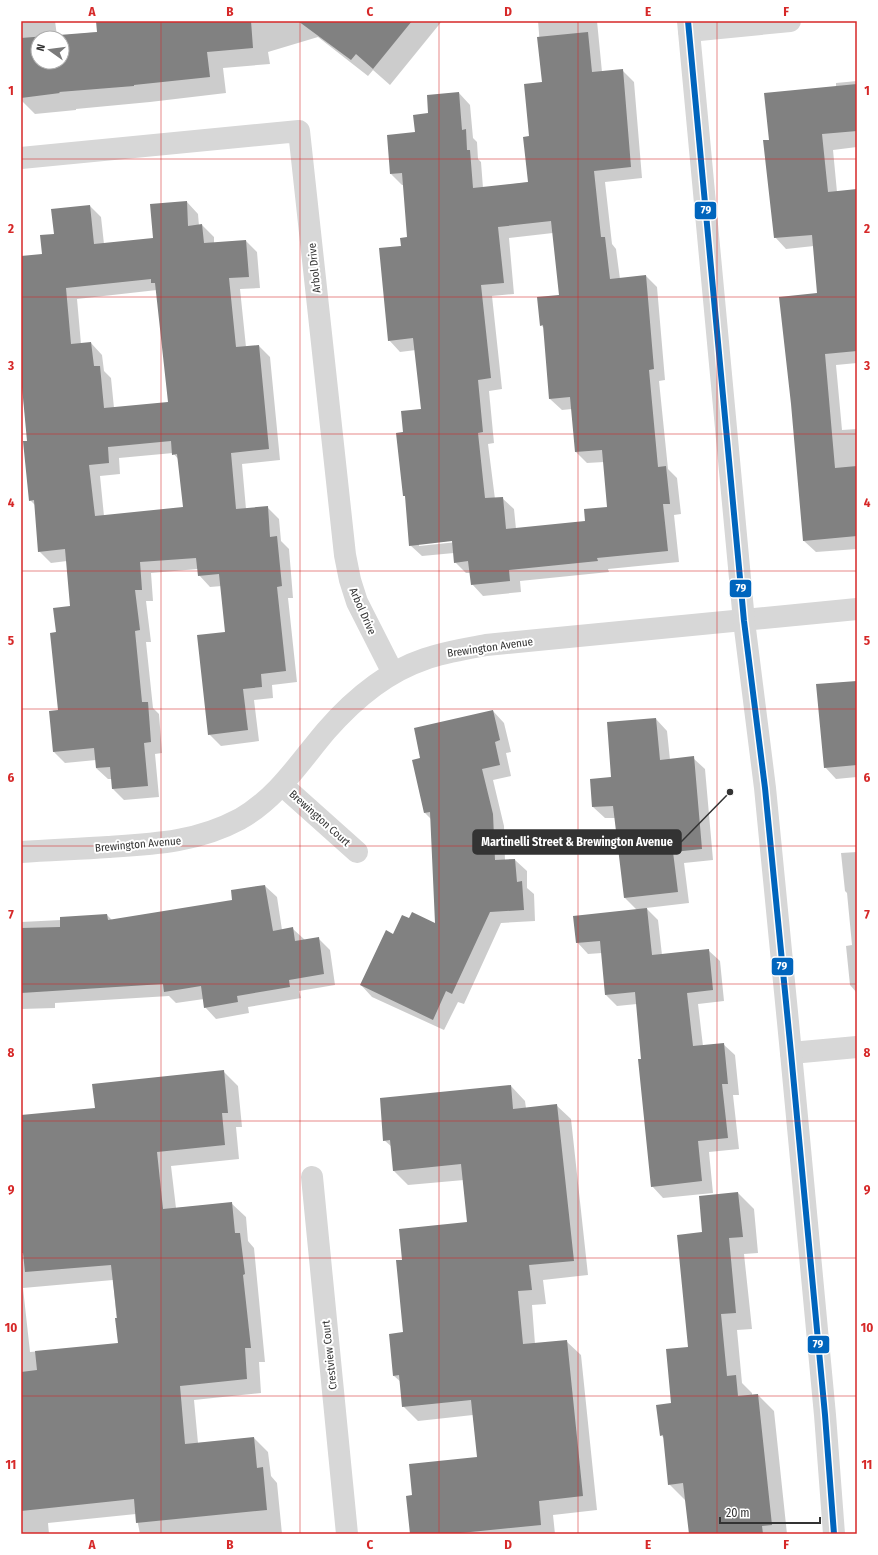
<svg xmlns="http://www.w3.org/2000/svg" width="878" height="1555" font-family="'Fira Sans Condensed',sans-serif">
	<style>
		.shadow { fill: #0003; fill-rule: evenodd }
		.building { fill: #818181; fill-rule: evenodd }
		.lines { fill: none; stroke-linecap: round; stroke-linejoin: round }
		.minor { stroke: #d7d7d7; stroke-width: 22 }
		.tertiary { stroke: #d7d7d7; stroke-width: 22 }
		.bus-1-casing { stroke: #fff; stroke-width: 9 }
		.bus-1 { stroke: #0065bd; stroke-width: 6 }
		.grid { fill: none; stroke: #d62828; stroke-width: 1; stroke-opacity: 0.55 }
		.labels { text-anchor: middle; stroke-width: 4; stroke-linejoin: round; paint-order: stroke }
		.street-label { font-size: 11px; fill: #333; stroke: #fff }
		.leader { fill: none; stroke: #333; stroke-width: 1.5 }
		.callout-dot { fill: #333; stroke: #fff; stroke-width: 1.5 }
		.callout { fill: #333; stroke: #333; stroke-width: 1.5 }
		.callout-label { font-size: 12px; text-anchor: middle; font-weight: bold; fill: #fff }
		.line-badge { stroke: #fff; stroke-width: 1.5 }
		.badge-label { font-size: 11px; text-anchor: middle; font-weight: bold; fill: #fff }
		.neatline { fill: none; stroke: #d62828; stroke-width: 1.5 }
		.grid-label { font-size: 13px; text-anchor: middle; font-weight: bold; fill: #d62828 }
	</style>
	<rect width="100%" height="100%" fill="#fff"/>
	<path class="shadow" d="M21,21H55L57,36L98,32L97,21H442L390,85L373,70L368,76L318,37L268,52L270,64L223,68L226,93L150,102L76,109V110L35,114L21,100ZM38,38H62V62H38Z
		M538,21H597L602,72L622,70L634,82L642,178L605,182L612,244L616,249L620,279L646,276L657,287L665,380L659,381L668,469L677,478L681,514L674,515L679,562L608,569L609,572L520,581L521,592L483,596L472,584L470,573H466L455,562L454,553L422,556L410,545L406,497L404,495V433L422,410L416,350L400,352L389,340L402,247L408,238L404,185H402L391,174L429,114L459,93L470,105L473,138L477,142L478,159L481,162L483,188L529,182L530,137L543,83ZM553,233L560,295L541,325L544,328L550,399L562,410L572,409L576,452L587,463L604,462L608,508L586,522L516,529L514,509L502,498L495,499L488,444L494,443L489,391L502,389L492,296L514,294L509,238ZM457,540V542L419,546V544Z
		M857,81V147L833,150L837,192L857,190V363L836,365L842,430L857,429V549L816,552L804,541L792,404L818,294L814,246L786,249L775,237L770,141L836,87V83Z
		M187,202L198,214L199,226L202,225L214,237V243L246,241L257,252L260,288L240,289L246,347L259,346L270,357L280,460L242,464L246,509L267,507L279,519L281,541L289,549L293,598H288L297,682L272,685L273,698L254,700L259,741L221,746L209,734L226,633L222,586L210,587L199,575L198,569L151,573L153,601H146L151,642H146L153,708L159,714L162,753L155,754L159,797L124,800L113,789L112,779H108L96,768V760L65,763L54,752L50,712L59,711L71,607L67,561L51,563L39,551L36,506L30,500L28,441L21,378V257L43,255L55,235L90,206L101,217L104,244L154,239ZM157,290L169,403L114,408L111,378L104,371L102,355L91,343L81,344L77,299ZM173,453L179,460L184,508L104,516L100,476L120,474L119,458Z
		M857,682V777L836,779L825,767Z
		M493,711L504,723L511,752L506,753L511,776L493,780L504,826L505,860H515L527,871V888L534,894L535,921L501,923L464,1004L458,1002L444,1030L372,997L361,985L393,935L410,920L436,925L431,819L425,813L422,759Z
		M656,719L667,731L670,760L693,758L705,769L713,860L684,863L689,903L646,908L658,920L662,955L708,950L720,961L724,1001L698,1004L703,1046L723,1044L735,1055L739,1095H733L739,1149L709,1152L713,1193L663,1198L652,1186L637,1004L617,1006L606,995L602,953L588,954L577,942L637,910L625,898L615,818H605L593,807L591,780L612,778Z
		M857,852V993L850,985L846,946L852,945L847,893L845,891L841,853Z
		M265,886L277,897L282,930L293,929L305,940L318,938L330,950L335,985L299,991L301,998L248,1007L249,1013L216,1019L205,1007L204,999L176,1003L169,996L55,1003V1008L21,1009V922L61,920L107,915L113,921L234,901Z
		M223,1071L238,1086L242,1127H236L239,1159L171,1166L176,1208L231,1203L246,1217L248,1241L254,1248L265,1362H259L261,1393L194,1400L198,1443L254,1438L268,1452L271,1476L277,1483L282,1534H140L136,1514L48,1523L49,1534H21V1116L96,1109ZM113,1280L119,1344L30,1352L23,1288Z
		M511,1086L525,1101L526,1108L556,1105L571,1119L588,1275L543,1280L546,1304L532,1305L535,1344L566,1341L581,1355L597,1510L553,1515L555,1534H411L413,1496L478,1458L473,1415L418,1421L403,1406L401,1382L394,1376L390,1335L404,1333V1260L468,1223L464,1180L408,1185L394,1171L392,1147L384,1140Z
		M738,1193L754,1209L758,1253L744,1254L752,1329L737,1330L742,1383L752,1393V1395H758L774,1411L787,1534H690L686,1501L669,1484L665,1439L661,1435L689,1347L703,1233Z"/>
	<path class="building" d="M96,21H251L253,48L207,52L210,77L134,85V86L59,92L60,93L21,98V38L97,32ZM38,38H62V62H38Z
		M298,21H412L373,69L356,54L351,60Z
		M588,32L592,72L623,69L631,167L594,171L601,237H605L610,279L646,275L654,369L649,370L658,467L666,466L670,504H663L668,551L597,558L598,561L509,570L510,581L471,585L468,561L454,563L452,541L409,546L405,496H403L396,433L403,432L401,411L421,409L413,338L388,341L379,248L401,246L400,238L407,237L402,173L390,174L387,135L415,132L413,115L428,113L427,95L459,92L462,130L466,129L467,150H470L473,188L528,182L523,137L529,136L524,84L542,82L537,37ZM551,221L559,295L537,297L540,326L543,325L549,399L570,397L575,452L602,450L607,507L584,509L585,521L506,529L503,497L485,498L478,433L483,432L478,380L491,378L481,285L504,283L498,227Z
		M857,84V131L822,134L828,192L857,189V351L825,354L835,468L857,466V536L803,541L791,404L779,297L817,293L812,235L774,238L763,140H769L764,93Z
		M187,201L188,226L202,224L204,243L246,240L249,277L229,278L236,347L259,345L269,449L231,453L236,509L268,506L270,537L277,536L282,586L277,587L286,671L261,674L262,687L243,689L248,730L208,735L197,635L225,632L219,574L198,576L196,558L140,562L142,590H135L140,630L135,631L142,702H148L151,742L144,743L148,786L112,789L110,767L96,768L94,748L53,752L49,711L58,710L50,633L56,632L53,608L70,606L65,549L38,552L34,500L29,501L23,441H27L21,376V256L42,254L40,235L54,234L51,209L90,205L94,244L153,238L150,204ZM151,279V283H155L168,402L104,408L100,366H94L91,342L71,344L66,288ZM171,441L172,455L177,454L183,507L95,516L89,465L109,463L108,447Z
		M857,681V765L824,768L816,684Z
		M493,710L500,740L495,742L500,765L482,769L493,814L495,860L515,859L517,882L522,881L524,910L490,912L452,994L446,991L433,1020L360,985L386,930L393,934L402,915L409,918L412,912L435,923L430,812L424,813L412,760L420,758L414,728Z
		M656,718L660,760L694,756L702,849L673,852L678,892L624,898L613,806L592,807L590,779L611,777L607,722Z
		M265,885L273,931L293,927L295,941L319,937L324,974L289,980L290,987L237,996L238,1002L204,1008L201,986L164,992L163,984L21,993V928L60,927V917L107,914L108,920L232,900L231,890Z
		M647,908L652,955L709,949L713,990L687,993L693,1046L724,1043L728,1084H722L728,1138L698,1141L702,1181L651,1187L638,1059H641L635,992L605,995L600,941L576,943L573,916Z
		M224,1070L228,1113H222L225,1145L157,1152L163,1209L232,1202L235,1233H240L245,1274L243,1275L251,1348H245L247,1379L180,1386L185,1444L254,1437L257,1468L263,1467L267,1510L136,1523L134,1499L21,1511V1372L37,1370L35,1351L118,1343L115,1318H117L111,1265L25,1272L23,1253H21V1115L95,1108L92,1084Z
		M511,1085L513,1109L557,1104L574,1261L529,1265L532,1290L518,1291L523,1344L567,1340L583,1496L539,1501L541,1525L451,1534H410L406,1496L412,1495L409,1464L477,1457L471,1400L402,1407L399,1375L393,1376L389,1334L403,1332L396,1260H402L399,1229L467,1222L461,1164L393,1171L390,1140L383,1141L380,1098Z
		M738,1192L743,1237L729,1238L736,1313L721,1314L727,1376L736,1375L738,1396L758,1394L772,1525L762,1526L763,1534H689L683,1483L668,1485L663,1435L660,1436L656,1405L671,1403L666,1349L688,1347L677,1235L702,1232L699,1196Z"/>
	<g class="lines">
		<path class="minor" d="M689,31L790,21
			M21,158L299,131L345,555L350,580L357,602L393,673
			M282,785L357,852
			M21,852C50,850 79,849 108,847C156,844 197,842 240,819C277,798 299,763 326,731C353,700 386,672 425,659C445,652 466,649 486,645L857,609
			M791,1053L857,1047
			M312,1177L347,1534"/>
		<path class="tertiary" d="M688,21L744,621L765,788L791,1053L825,1415L834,1534"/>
		<g class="bus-1-casing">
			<path id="bus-1" d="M688,21L744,621L765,788L791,1053L825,1415L834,1534"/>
		</g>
		<use href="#bus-1" class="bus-1"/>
	</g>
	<path class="grid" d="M161,21V1534M300,21V1534M439,21V1534M578,21V1534M717,21V1534M21,159H857M21,297H857M21,434H857M21,571H857M21,709H857M21,846H857M21,984H857M21,1121H857M21,1258H857M21,1396H857"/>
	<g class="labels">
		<g class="street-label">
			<text transform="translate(314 268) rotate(-96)" y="4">Arbol Drive</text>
			<text transform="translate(363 611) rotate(66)" y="4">Arbol Drive</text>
			<text transform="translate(490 647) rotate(-8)" y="4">Brewington Avenue</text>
			<text transform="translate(320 818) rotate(42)" y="4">Brewington Court</text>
			<text transform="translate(138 844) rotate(-5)" y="4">Brewington Avenue</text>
			<text transform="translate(329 1355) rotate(-96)" y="4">Crestview Court</text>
		</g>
	</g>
	<path class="leader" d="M730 792L681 842"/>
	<circle class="callout-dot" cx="730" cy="792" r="4"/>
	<rect class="callout" x="473" y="830" width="208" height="24" rx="4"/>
	<g class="callout-label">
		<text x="577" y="846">Martinelli Street &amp; Brewington Avenue</text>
	</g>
	<g class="line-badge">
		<rect x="694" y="201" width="23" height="19" rx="4" fill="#0065bd"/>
		<rect x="729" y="579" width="23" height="19" rx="4" fill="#0065bd"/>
		<rect x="771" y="957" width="23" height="19" rx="4" fill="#0065bd"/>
		<rect x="807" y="1335" width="23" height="19" rx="4" fill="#0065bd"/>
	</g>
	<g class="badge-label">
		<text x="706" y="214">79</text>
		<text x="741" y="592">79</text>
		<text x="782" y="970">79</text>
		<text x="818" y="1348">79</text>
	</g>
	<rect width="878" height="1555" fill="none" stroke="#ffffff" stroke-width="44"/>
	<g transform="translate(50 50) rotate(284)"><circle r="19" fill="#ffffff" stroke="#adadad"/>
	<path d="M0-3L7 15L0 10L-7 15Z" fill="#7a7a7a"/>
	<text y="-6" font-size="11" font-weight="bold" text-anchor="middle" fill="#333333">N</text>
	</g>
	<path d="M720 1517v6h100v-6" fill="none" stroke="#333333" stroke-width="2"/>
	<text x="726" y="1517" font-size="12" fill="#333333" stroke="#ffffff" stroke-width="3" paint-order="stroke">20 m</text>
	<rect x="22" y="22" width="834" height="1511" class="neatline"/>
	<g class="grid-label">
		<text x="92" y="16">A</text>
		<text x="230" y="16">B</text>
		<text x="370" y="16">C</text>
		<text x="508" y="16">D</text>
		<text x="648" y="16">E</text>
		<text x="786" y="16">F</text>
		<text x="11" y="95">1</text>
		<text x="867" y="95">1</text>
		<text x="11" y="233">2</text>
		<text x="867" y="233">2</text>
		<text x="11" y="370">3</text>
		<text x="867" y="370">3</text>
		<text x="11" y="507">4</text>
		<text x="867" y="507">4</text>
		<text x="11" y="645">5</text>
		<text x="867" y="645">5</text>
		<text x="11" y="782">6</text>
		<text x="867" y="782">6</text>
		<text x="11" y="919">7</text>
		<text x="867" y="919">7</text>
		<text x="11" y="1057">8</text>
		<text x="867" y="1057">8</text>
		<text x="11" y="1194">9</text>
		<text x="867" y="1194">9</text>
		<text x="11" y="1332">10</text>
		<text x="867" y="1332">10</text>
		<text x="11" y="1469">11</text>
		<text x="867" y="1469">11</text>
		<text x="92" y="1549">A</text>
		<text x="230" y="1549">B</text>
		<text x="370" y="1549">C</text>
		<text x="508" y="1549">D</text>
		<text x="648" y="1549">E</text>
		<text x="786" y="1549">F</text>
	</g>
</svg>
